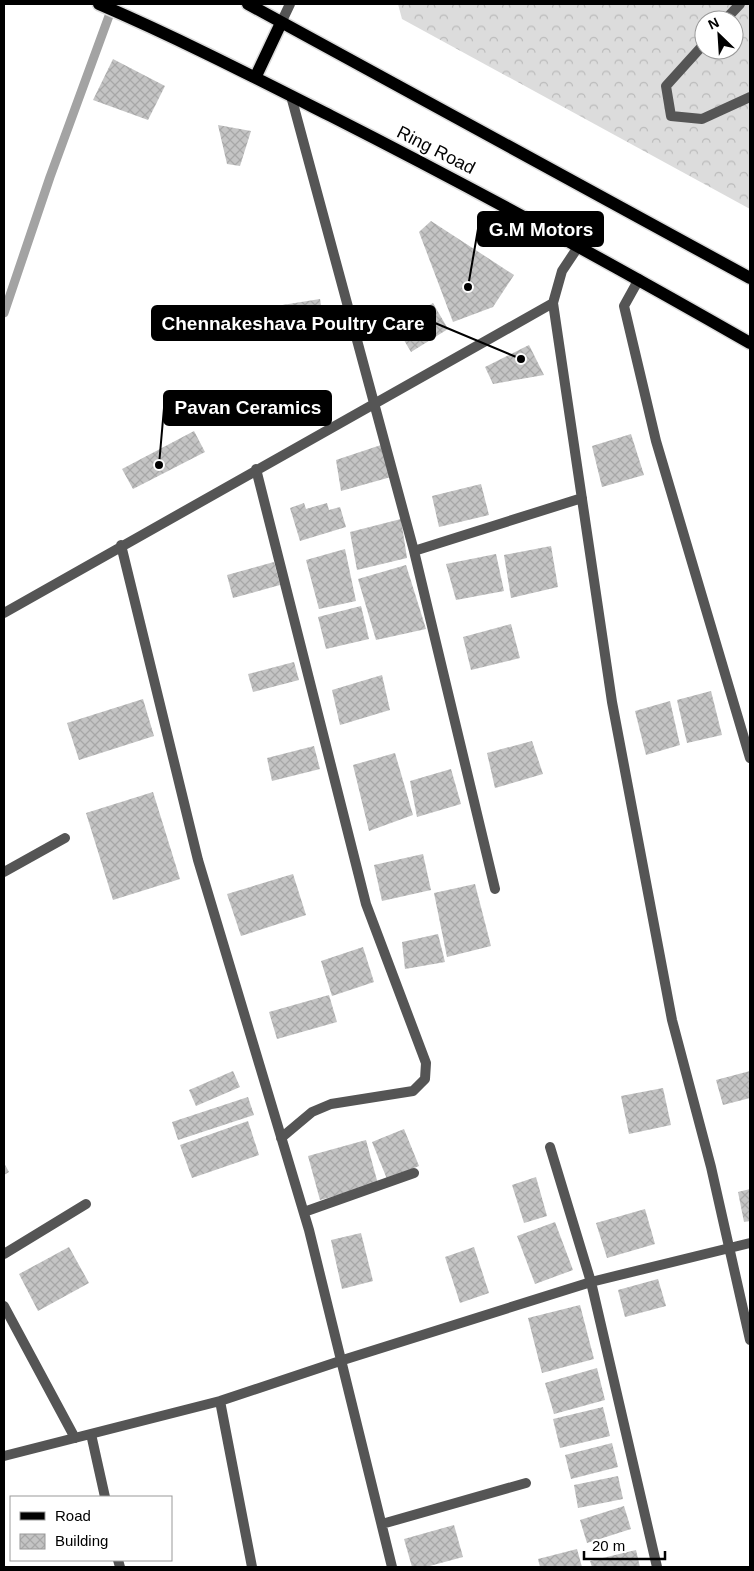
<svg xmlns="http://www.w3.org/2000/svg" width="754" height="1571" font-family="Arial,sans-serif">
	<style>
		.forest { fill: url(#forest-crowns); fill-rule: evenodd }
		.lines { fill: none; stroke-linecap: round; stroke-linejoin: round }
		.stream { stroke: #a3a3a3; stroke-width: 9 }
		.building { fill: url(#building-cross-hatch) }
		.primary-casing { stroke: #dbdbdb; stroke-width: 15 }
		.service { stroke: #555; stroke-width: 10 }
		.minor { stroke: #555; stroke-width: 10 }
		.primary { stroke: #000; stroke-width: 12 }
		.labels { text-anchor: middle; stroke-width: 4; stroke-linejoin: round; paint-order: stroke }
		.street-label { font-size: 18px; fill: #000; stroke: #fff }
		.leader { fill: none; stroke: #000; stroke-width: 2 }
		.callout-dot { fill: #000; stroke: #fff; stroke-width: 2 }
		.callout { fill: #000; stroke: #000; stroke-width: 2 }
		.callout-label { font-size: 19px; text-anchor: middle; font-weight: bold; fill: #fff }
	</style>
	<defs>
		<pattern id="forest-crowns" width="20" height="18" patternUnits="userSpaceOnUse" patternTransform="scale(1.25)"><rect width="20" height="18" fill="#dcdcdc"/><path d="M2 6a3 3 0 1 1 6 0M12 15a3 3 0 1 1 6 0" fill="none" stroke="#bbb"/></pattern>
		<pattern id="building-cross-hatch" width="8" height="8" patternUnits="userSpaceOnUse" patternTransform="scale(1.25)"><rect width="8" height="8" fill="#c4c4c4"/><path d="M0 0l8 8M0 8l8-8" fill="none" stroke="#a7a7a7"/></pattern>
	</defs>
	<rect width="100%" height="100%" fill="#fff"/>
	<path class="forest" d="M398,4H750V209L402,19ZM704,20H734V50H704Z"/>
	<g class="lines">
		<path class="stream" d="M4,313L50,177L113,5"/>
	</g>
	<path class="building" d="M113,59L165,86L148,120L93,100Z
		M218,125L251,131L240,166L227,164Z
		M431,221L514,275L493,307L453,322L419,232Z
		M320,299L325,331L249,341L245,311Z
		M433,303L448,329L411,352L395,325Z
		M529,345L544,375L493,384L485,367Z
		M194,431L205,452L133,489L122,469Z
		M631,434L644,475L602,487L592,446Z
		M384,444L391,477L341,491L336,460Z
		M481,484L489,515L439,527L432,496Z
		M304,503L306,509L327,503L329,510L340,507L346,527L300,541L290,508Z
		M401,519L407,558L357,570L350,532Z
		M551,546L558,587L511,598L504,555Z
		M345,549L356,601L319,609L306,560Z
		M496,554L504,591L456,600L446,564Z
		M274,562L280,585L233,598L227,575Z
		M406,565L426,629L376,640L358,579Z
		M361,606L369,639L326,649L318,617Z
		M511,624L520,658L471,670L463,637Z
		M294,662L299,680L253,692L248,674Z
		M382,675L390,710L340,725L332,690Z
		M711,691L722,735L687,743L677,700Z
		M143,699L154,736L79,760L67,723Z
		M670,701L680,745L646,755L635,711Z
		M532,741L543,774L495,788L487,753Z
		M314,746L320,769L272,781L267,758Z
		M395,753L413,815L369,831L353,765Z
		M451,769L461,804L417,817L410,781Z
		M153,792L180,879L113,900L86,813Z
		M423,854L431,890L382,901L374,865Z
		M293,874L306,915L241,936L227,894Z
		M475,884L491,946L447,957L434,893Z
		M438,934L445,962L405,969L402,942Z
		M363,947L374,982L332,996L321,961Z
		M329,995L337,1022L277,1039L269,1012Z
		M233,1071L240,1087L196,1106L189,1090Z
		M750,1071V1098L723,1105L716,1080Z
		M663,1088L671,1125L629,1134L621,1096Z
		M248,1097L254,1115L178,1140L172,1122Z
		M248,1121L259,1155L192,1178L180,1145Z
		M404,1129L419,1166L387,1179L372,1142Z
		M366,1140L378,1184L320,1200L308,1156Z
		M4,1163L9,1172L4,1175Z
		M536,1177L547,1216L524,1223L512,1185Z
		M750,1189V1221L744,1222L738,1192Z
		M645,1209L655,1244L607,1258L596,1223Z
		M555,1222L573,1270L535,1284L517,1236Z
		M361,1233L373,1281L342,1289L331,1240Z
		M69,1247L89,1283L38,1311L19,1274Z
		M474,1247L489,1293L460,1303L445,1257Z
		M658,1279L666,1306L625,1317L618,1290Z
		M580,1305L594,1359L542,1373L528,1318Z
		M597,1368L605,1400L554,1414L545,1383Z
		M603,1407L610,1436L560,1448L553,1419Z
		M612,1443L618,1467L571,1479L565,1455Z
		M618,1476L623,1499L578,1508L574,1485Z
		M624,1506L631,1529L587,1543L580,1520Z
		M454,1525L463,1557L426,1567H412L404,1539Z
		M577,1549L582,1567H540L538,1559Z
		M636,1550L640,1567H592L590,1561Z"/>
	<g class="lines">
		<g class="primary-casing">
			<path id="primary" d="M99,4C178,38 254,77 331,116C473,188 612,264 750,343
				M248,4L750,278
				M256,76L281,23"/>
		</g>
		<path class="service" d="M725,20L740,4
			M704,44L666,86L671,116L702,119L750,97"/>
		<path class="minor" d="M281,23L290,4
			M291,96L414,551L495,889
			M578,247L562,271L553,303L612,702L672,1020L711,1167L750,1340
			M639,279L624,306L656,441L750,758
			M256,469L366,904L426,1063L425,1079L413,1091L331,1104L312,1112L281,1138
			M121,545L198,860L309,1230L392,1567
			M414,551L582,498
			M4,613L553,303
			M4,872L65,838
			M550,1147L591,1282L657,1567
			M304,1212L414,1173
			M4,1254L86,1204
			M4,1306L75,1438
			M220,1401L252,1567
			M91,1434L105,1497
			M4,1456L220,1401L343,1360L591,1282L750,1243
			M382,1524L526,1483
			M118,1560L120,1567"/>
		<use href="#primary" class="primary"/>
	</g>
	<g class="labels">
		<g class="street-label">
			<text transform="translate(436 150) rotate(27)" y="6">Ring Road</text>
		</g>
	</g>
	<path class="leader" d="M468 287L478 229M521 359L435 323M159 465L164 408"/>
	<g class="callout-dot">
		<circle cx="468" cy="287" r="5"/>
		<circle cx="521" cy="359" r="5"/>
		<circle cx="159" cy="465" r="5"/>
	</g>
	<g class="callout">
		<rect x="478" y="212" width="125" height="34" rx="5"/>
		<rect x="152" y="306" width="283" height="34" rx="5"/>
		<rect x="164" y="391" width="167" height="34" rx="5"/>
	</g>
	<g class="callout-label">
		<text x="541" y="236">G.M Motors</text>
		<text x="293" y="330">Chennakeshava Poultry Care</text>
		<text x="248" y="414">Pavan Ceramics</text>
	</g>
	<rect width="754" height="1571" fill="none" stroke="#000000" stroke-width="10"/>
	<rect x="10" y="1496" width="162" height="65" fill="#ffffff" stroke="#999999"/>
	<rect x="20" y="1512" width="25" height="8" fill="#000000" stroke="#999999"/>
	<text x="55" y="1521" font-size="15" fill="#000000">Road</text>
	<rect x="20" y="1534" width="25" height="15" fill="url(#building-cross-hatch)" stroke="#999999"/>
	<text x="55" y="1546" font-size="15" fill="#000000">Building</text>
	<g transform="translate(719 35) rotate(335)"><circle r="24" fill="#ffffff" stroke="#999999"/>
	<path d="M0-4L9 19L0 12L-9 19Z" fill="#000000"/>
	<text y="-8" font-size="14" font-weight="bold" text-anchor="middle" fill="#000000">N</text>
	</g>
	<path d="M584 1551v8h81v-8" fill="none" stroke="#000000" stroke-width="2.5"/>
	<text x="592" y="1551" font-size="15" fill="#000000" stroke="#ffffff" stroke-width="4" paint-order="stroke">20 m</text>
</svg>
